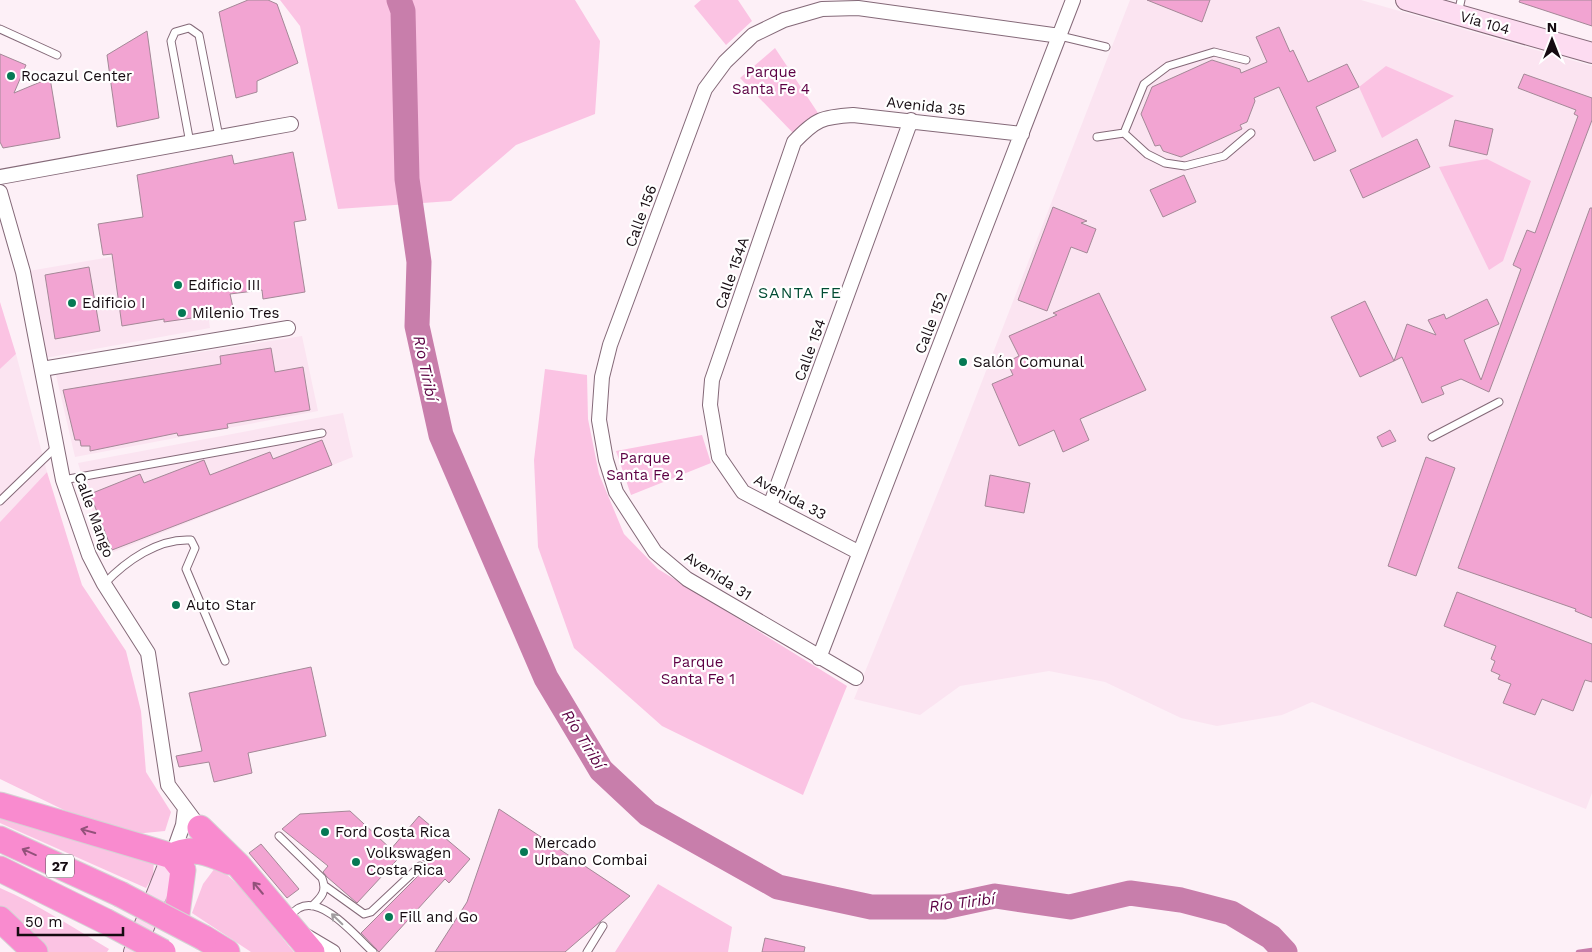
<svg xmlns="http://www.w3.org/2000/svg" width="1592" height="952" font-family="'Work Sans',sans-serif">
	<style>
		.built { fill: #fbe4f1 }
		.green { fill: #fbc3e3 }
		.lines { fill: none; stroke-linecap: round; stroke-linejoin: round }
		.stream { stroke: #c87eab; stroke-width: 4.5 }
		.river { stroke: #c87eab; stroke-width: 25 }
		.building { fill: #f2a4d2; stroke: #a48897 }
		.lane-casing { stroke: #846978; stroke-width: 9 }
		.street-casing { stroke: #846978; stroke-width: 16 }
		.secondary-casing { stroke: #846978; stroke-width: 22 }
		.highway-casing { stroke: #d5d3d4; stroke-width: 27 }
		.lane { stroke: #fff; stroke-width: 7 }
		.street { stroke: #fff; stroke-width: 14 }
		.secondary { stroke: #fddcf1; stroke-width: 20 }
		.highway { stroke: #f98bcf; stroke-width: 25 }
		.highway-bridge-casing { stroke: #d5d3d4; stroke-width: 27; stroke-linecap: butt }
		.highway-bridge { stroke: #f98bcf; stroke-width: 25 }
		.oneway { stroke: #92517a }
		.oneway2 { stroke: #a19da0 }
		.poi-dot { fill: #057954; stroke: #fff; stroke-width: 2 }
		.labels { text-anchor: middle; stroke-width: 4.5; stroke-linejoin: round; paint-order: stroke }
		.shield { fill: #fff; stroke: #5b5458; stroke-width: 1 }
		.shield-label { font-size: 14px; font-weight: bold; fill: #150b11 }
		.street-label { font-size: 15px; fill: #150b11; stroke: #fff }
		.park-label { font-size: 15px; fill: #5d0044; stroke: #fff }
		.poi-label { font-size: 15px; fill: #150b11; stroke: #fff; text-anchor: start }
		.neighbourhood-label { font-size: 16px; letter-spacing: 1px; fill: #004c33; stroke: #fff }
		.water-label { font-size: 16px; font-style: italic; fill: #5b0042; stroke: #fff }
	</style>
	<rect width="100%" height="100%" fill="#fdf0f7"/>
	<path class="built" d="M1130,0H1361L1592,66V793L1586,809L1312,702L1282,715L1217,726L1181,718L1105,682L1049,671L960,686L920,715L854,699L958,443Z
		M198,242L210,328L40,359L23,272Z
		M302,336L318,411L75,457L56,375Z
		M16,354L47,472L0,522V369Z
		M343,413L353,457L106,555L78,463Z"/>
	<path class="green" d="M280,0H575L600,41L595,114L516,145L451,201L338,209L300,26Z
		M701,0H738L752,21L726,45L694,6Z
		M775,48L818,113L794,134L740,78Z
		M1386,66L1454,96L1382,138L1359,87Z
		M1487,159L1531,181L1503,261L1489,270L1439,167Z
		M0,302L16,354L0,369Z
		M545,369L587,375L588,419L599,474L624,534L658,569L847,686L803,795L662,726L574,648L538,547L534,460Z
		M702,435L711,463L631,495L616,451Z
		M47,472L82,585L126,651L141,711L146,772L171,812L165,831L134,834L64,810L0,779V522Z
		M0,814L154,860L153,876L146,888L0,823Z
		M215,868C234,872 278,934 294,952H251L192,913L203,884Z
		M658,884L732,927L728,952H615Z
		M0,888C39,905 72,927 109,949L107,952H43L0,912Z"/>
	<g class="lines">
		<path class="stream" d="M1578,952L1592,950"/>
		<path class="river" d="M399,0L403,11L407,179L419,262L417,326L441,435L546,678L601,770L648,814L778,887L871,907H944L995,896L1070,907L1130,893L1181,900L1231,913L1271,937L1285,952"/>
	</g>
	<path class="building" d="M248,0H268L277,4L298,63L257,81V92L236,98L219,12Z
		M1147,0H1210L1202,22Z
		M1520,0H1592V26L1519,2Z
		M1279,27L1290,52L1293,50L1308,82L1347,64L1359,87L1316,107L1336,151L1314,161L1279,87L1254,98L1255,101L1247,122L1240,125L1242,129L1181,157L1163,151L1160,145L1155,146L1141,114L1152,87L1212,60L1240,69L1241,73L1267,62L1256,37Z
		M147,31L159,118L117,127L107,55Z
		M0,54L26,65L14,93L50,78L60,138L3,148L0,142Z
		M1524,74L1592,98V120L1489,392L1461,379L1441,387L1444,394L1422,403L1402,357L1394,361L1407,324L1436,335L1428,320L1444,314L1446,319L1487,299L1499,324L1464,340L1481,380L1521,269L1513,265L1527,230L1535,233L1578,116L1574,114L1576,110L1518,88Z
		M1455,120L1493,129L1487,155L1449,146Z
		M1417,139L1430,167L1363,198L1350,170Z
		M293,152L306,220L294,222L305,292L263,299L262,290L230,294L234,312L164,322V319L122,326L112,254L103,255L98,224L143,217L137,175L232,155L234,164Z
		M1184,175L1196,202L1163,217L1150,190Z
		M1053,207L1087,221L1081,223L1096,229L1087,253L1071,247L1047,311L1018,300Z
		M1590,208H1592V618L1575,611L1576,609L1458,568Z
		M89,267L100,331L55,339L45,275Z
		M1099,293L1146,390L1080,419L1089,440L1063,452L1054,430L1019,446L992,384L1013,375L1007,362L1019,356L1009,336L1057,315L1053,313Z
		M1365,301L1394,361L1360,377L1331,317Z
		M271,348L275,372L303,367L310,410L227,424L228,428L178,436L177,433L90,451V446H81L80,440H75L63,390L221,364L220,356Z
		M1390,430L1396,441L1382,447L1377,437Z
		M322,440L332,465L112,550L90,494L140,474L144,483L204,460L210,475L270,452L273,459Z
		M1426,457L1455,468L1416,576L1388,566Z
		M990,475L1030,483L1024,513L985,506Z
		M1457,592L1592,644V682L1585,680L1573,711L1542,699L1535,715L1503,703L1511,684L1498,679L1500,675L1491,671L1495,661L1491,659L1496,646L1444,626Z
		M311,667L326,736L248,753L252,773L214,782L209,762L179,767L176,756L202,751L189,693Z
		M499,809L630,896L565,952H435L467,902Z
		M350,811L391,849L419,816L470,859L449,883L445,879L379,952L361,933L424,870L425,862L408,848L357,903L327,877L323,872L328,866L282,829L300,814Z
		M261,844L299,889L287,898L249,853Z
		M765,938L805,947L804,952H762Z"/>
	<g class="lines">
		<g class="lane-casing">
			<path id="lane" d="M1459,9L1461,0
				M0,29L57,55
				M1060,36L1106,47
				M1124,133L1147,154L1165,163L1185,166L1224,156L1251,133
				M1097,137L1124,133L1144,84L1168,66L1214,52L1246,60
				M190,143L171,41L175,32L189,28L199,35L219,137
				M1432,437L1499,402
				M63,480L322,433
				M0,501L55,448
				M104,584C126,561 158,538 191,540L195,548L186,569L225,661
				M279,836L322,878C327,891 322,897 312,906
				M325,886L364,914L371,912L420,866
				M287,919C291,915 295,910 299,908C323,895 357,938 373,952
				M587,952L603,926"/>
		</g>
		<g class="street-casing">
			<path id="street" d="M0,177L291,124
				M0,192L23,272L63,480L89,555L104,584L148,653L168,785L200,828L201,834
				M42,369L288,328
				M770,506L911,120
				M858,552L743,492L719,457L710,405L712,380L794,142C816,119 822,117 853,115L1022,134
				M819,658L1073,0
				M856,678L687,579L655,552L616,492L606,460L599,420L602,377L610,345L705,89L725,62L753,35L784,20L822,9L858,8L1060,36
				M172,856L183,825L185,808
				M306,936L333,952"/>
		</g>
		<g class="secondary-casing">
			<path id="secondary" d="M1406,0L1592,53
				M134,952L172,856"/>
		</g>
		<g class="highway-casing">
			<path id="highway" d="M0,805L172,856L183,870L177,914
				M200,828L239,866L312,952
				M0,839L120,894
				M172,856C192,845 211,854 230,862
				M0,869L105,921
				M0,919L35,952
				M204,938L227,952"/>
		</g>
		<use href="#lane" class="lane"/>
		<use href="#street" class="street"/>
		<use href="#secondary" class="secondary"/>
		<use href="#highway" class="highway"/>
		<g class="highway-bridge-casing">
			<path id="highway-bridge" d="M120,894L204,938
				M105,921L163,952"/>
		</g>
		<use href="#highway-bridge" class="highway-bridge"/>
	</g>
	<defs><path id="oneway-shaft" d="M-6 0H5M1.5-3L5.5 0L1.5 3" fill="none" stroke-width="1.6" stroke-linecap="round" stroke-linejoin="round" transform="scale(1.25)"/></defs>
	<g class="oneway">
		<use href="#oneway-shaft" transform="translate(88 831) rotate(-165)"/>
		<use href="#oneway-shaft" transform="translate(29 852) rotate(-156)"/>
		<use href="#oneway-shaft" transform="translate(258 888) rotate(-130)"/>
	</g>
	<use class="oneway2" href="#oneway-shaft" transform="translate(337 919) rotate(-136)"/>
	<g class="poi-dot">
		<circle cx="11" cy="76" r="5"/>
		<circle cx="178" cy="285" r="5"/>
		<circle cx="72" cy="303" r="5"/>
		<circle cx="182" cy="313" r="5"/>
		<circle cx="963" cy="362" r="5"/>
		<circle cx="176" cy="605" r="5"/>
		<circle cx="325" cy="832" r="5"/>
		<circle cx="524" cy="852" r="5"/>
		<circle cx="356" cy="862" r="5"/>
		<circle cx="389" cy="917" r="5"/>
	</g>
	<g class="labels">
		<rect class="shield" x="46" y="854.5" width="28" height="23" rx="4"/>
		<g class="shield-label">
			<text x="60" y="871">27</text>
		</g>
		<g class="street-label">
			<text transform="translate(1485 23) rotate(16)" y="5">Vía 104</text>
			<text transform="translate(926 106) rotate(6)" y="5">Avenida 35</text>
			<text transform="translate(641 216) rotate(-70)" y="5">Calle 156</text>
			<text transform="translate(732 273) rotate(-71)" y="5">Calle 154A</text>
			<text transform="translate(931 323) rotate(-69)" y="5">Calle 152</text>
			<text transform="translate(810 350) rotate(-70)" y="5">Calle 154</text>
			<text transform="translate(790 497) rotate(28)" y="5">Avenida 33</text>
			<text transform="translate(94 515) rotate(70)" y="5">Calle Mango</text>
			<text transform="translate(718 576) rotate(33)" y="5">Avenida 31</text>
		</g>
		<g class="park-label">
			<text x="771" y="77">Parque<tspan x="771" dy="17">Santa Fe 4</tspan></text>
			<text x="645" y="463">Parque<tspan x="645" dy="17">Santa Fe 2</tspan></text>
			<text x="698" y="667">Parque<tspan x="698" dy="17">Santa Fe 1</tspan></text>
		</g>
		<g class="poi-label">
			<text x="21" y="81">Rocazul Center</text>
			<text x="188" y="290">Edificio III</text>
			<text x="82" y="308">Edificio I</text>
			<text x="192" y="318">Milenio Tres</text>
			<text x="973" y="367">Salón Comunal</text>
			<text x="186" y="610">Auto Star</text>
			<text x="335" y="837">Ford Costa Rica</text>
			<text x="534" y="848">Mercado<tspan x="534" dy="17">Urbano Combai</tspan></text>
			<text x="366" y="858">Volkswagen<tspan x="366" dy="17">Costa Rica</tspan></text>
			<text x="399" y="922">Fill and Go</text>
		</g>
		<g class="neighbourhood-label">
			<text x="800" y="298">SANTA FE</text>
		</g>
		<g class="water-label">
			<text transform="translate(426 368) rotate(78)" y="6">Río Tiribí</text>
			<text transform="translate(584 739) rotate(58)" y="6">Río Tiribí</text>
			<text transform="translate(962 902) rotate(-7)" y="6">Río Tiribí</text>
		</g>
	</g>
	<g transform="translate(1552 40)" stroke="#ffffff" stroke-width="4" paint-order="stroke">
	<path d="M0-4L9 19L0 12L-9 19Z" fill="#150b11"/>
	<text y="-8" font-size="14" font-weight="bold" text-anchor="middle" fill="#150b11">N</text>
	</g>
	<path d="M18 927v8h105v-8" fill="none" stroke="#150b11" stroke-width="2.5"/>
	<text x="25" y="927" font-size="15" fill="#150b11" stroke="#ffffff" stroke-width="4" paint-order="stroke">50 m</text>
</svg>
